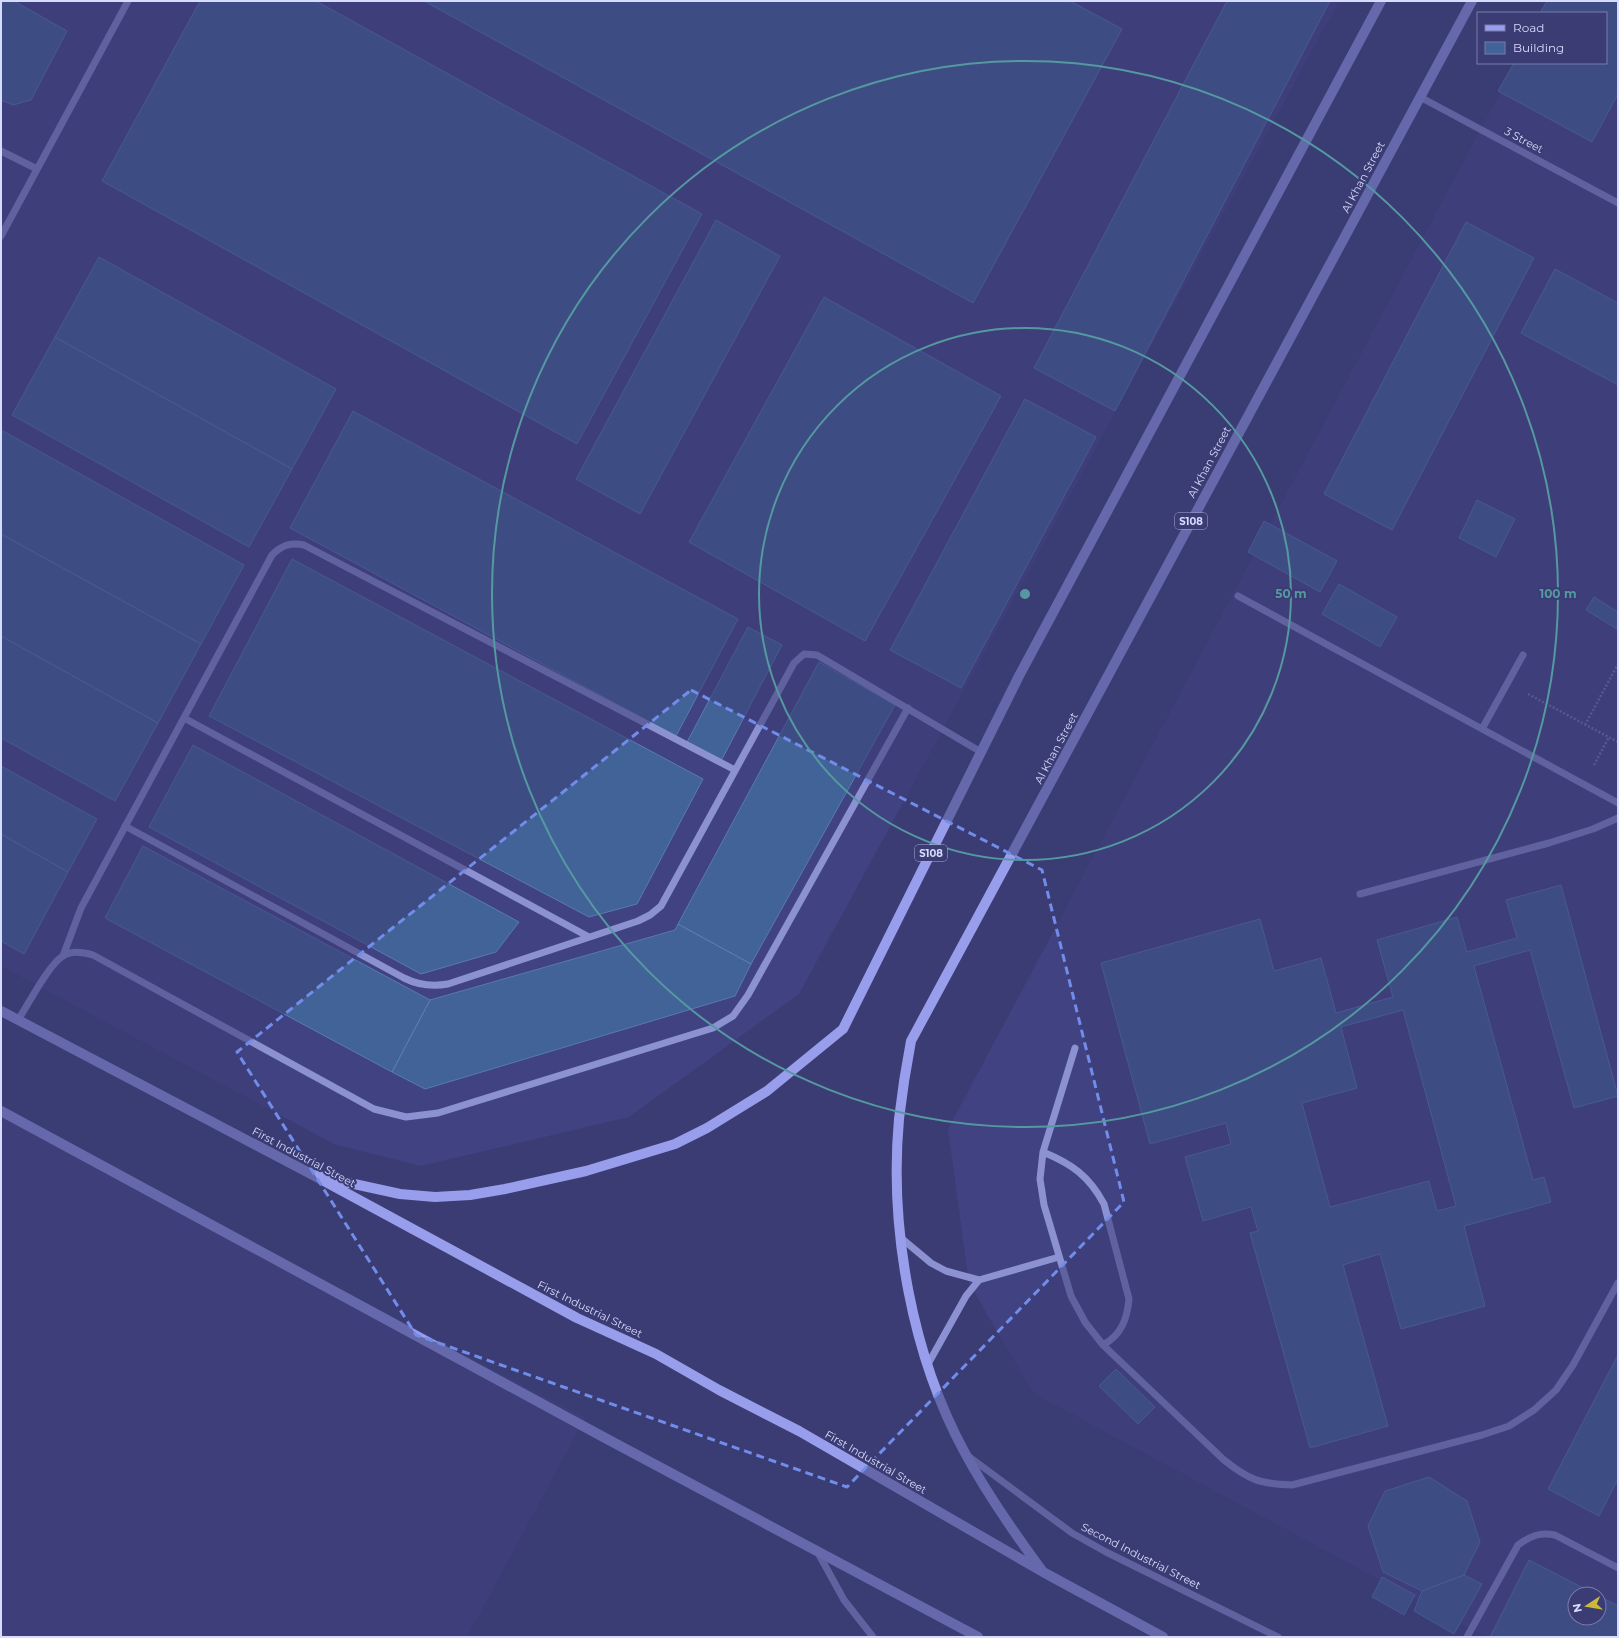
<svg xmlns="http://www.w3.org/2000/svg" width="1619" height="1638" font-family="Montserrat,sans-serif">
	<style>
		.built { fill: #414282; fill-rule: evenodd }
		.building { fill: #426398; stroke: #597ab2; fill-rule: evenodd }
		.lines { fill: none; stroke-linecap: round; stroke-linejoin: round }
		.path { stroke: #7a7cab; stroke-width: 2.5; stroke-dasharray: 2 2; stroke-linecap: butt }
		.minor { stroke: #8c91d1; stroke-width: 7 }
		.major { stroke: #999eec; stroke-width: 10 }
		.marked { fill: none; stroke: #718de9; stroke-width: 3; stroke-dasharray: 8 5; stroke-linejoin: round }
		.ring { fill: none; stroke: #5599a0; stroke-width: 2 }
		.labels { text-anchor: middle; stroke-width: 4; stroke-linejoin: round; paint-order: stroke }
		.shield { fill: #3b3c74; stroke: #a8abd4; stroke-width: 1 }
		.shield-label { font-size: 10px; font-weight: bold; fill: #d7dbfd }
		.street-label { font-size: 11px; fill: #d7dbfd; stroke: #3b3c74 }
		.centre { fill: #5599a0; stroke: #3b3c74; stroke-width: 2 }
		.ring-label { font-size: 12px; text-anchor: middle; font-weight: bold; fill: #5599a0; stroke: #3b3c74; stroke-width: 4; stroke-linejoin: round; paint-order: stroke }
	</style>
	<rect width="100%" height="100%" fill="#3b3c74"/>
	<path class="built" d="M1,1H1339L799,994L629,1117L421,1166L334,1144L1,966Z
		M1618,1V1637H1486L1033,1393L969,1283L948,1129L1516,63H1606V13ZM1575,1594H1599V1618H1575Z
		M1,1110L585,1418L467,1637H1Z"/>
	<path class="building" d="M1,1H14L67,31L31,100L13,105L1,100Z
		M200,1H316L702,214L577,444L102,181Z
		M424,1H1070L1122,29L973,303Z
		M1227,1H1330L1115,411L1034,368Z
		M1547,1H1618V94L1592,142L1498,91L1514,63H1606V13H1540Z
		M716,220L780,256L640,514L576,479Z
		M1466,222L1534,258L1392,530L1324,494Z
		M99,257L336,389L292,469L55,337Z
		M1555,269L1618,303V385L1521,333Z
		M824,297L1001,396L865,641L689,542Z
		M55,337L292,469L249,547L12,415Z
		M1025,399L1096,437L961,688L890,650Z
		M353,411L738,619L676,736L290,528Z
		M3,431L244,565L201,644L1,534V434Z
		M1477,500L1515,519L1496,557L1459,538Z
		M1264,521L1337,561L1320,592L1248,552Z
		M1,534L201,644L158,723L1,636Z
		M292,559L703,779L637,904L589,917L209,716Z
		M1339,584L1397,617L1380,647L1322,614Z
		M1594,597L1618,612L1617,629L1586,610Z
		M748,627L782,645L721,761L687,742Z
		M1,636L158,723L115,801L1,738Z
		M819,662L895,705L751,964L678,924Z
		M193,745L519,922L496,952L421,974L149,827Z
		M1,766L97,819L68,872L1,834Z
		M1,834L68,872L24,954L1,941Z
		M143,846L430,1000L392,1072L105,918Z
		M1561,885L1618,1096L1574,1108L1530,950L1474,966L1533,1180L1544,1177L1551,1202L1464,1226L1485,1306L1401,1329L1380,1254L1343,1265L1388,1426L1310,1448L1250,1233L1258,1231L1251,1207L1203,1221L1185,1157L1231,1144L1226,1123L1150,1144L1101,963L1260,919L1274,971L1321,958L1336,1013L1393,997L1377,940L1457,917L1467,952L1517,938L1506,900ZM1403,1010L1456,1206L1437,1211L1429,1181L1330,1207L1302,1103L1357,1088L1341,1027Z
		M678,924L751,964L735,996L425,1089L392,1072L430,1000L675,930Z
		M1618,1355V1479L1599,1516L1548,1489Z
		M1116,1369L1155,1407L1138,1424L1099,1386Z
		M1429,1477L1467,1501L1480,1542L1464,1575L1422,1591L1383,1572L1368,1526L1385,1491Z
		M1529,1560L1595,1594H1575V1618H1599V1596L1618,1606V1637H1490Z
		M1464,1575L1482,1584L1454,1634L1414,1611L1422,1591Z
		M1382,1577L1415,1595L1404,1615L1372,1597Z"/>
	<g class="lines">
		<path class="path" d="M1528,694L1618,742
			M1585,725L1618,664
			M1594,765L1609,737"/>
		<path class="minor" d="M1420,97L1618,203
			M1,151L37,169
			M1,236L128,1
			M1238,596L1618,803
			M184,718L589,937
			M1482,729L1523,655
			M125,826L404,978C418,985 431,987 448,984L638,921L650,915L661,906L794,663L804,654L817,655L981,752
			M1360,894L1549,843L1593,829L1618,818
			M63,956L81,908L94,884L272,555C282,545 291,542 304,545L735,770
			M18,1020C28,1005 49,964 63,956C72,950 83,952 93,955L374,1109L406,1117L438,1113L713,1028L733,1016L748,995L908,708
			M1075,1048L1043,1152L1040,1179L1044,1205L1071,1296L1085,1322L1103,1345L1224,1460C1249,1480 1260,1484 1292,1485L1482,1435L1509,1426L1534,1410L1556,1390L1573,1365L1618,1283
			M1043,1152C1072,1164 1089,1176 1104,1204L1129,1299C1127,1320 1121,1335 1103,1345
			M901,1238L931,1263L946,1271L979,1280L1059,1257
			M928,1364L966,1296L979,1280
			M968,1456L1072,1533L1106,1552L1278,1637
			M817,1551L844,1600L873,1637
			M1467,1637L1518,1545C1530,1536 1540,1532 1555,1535L1618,1568"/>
		<path class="major" d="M1,1011L313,1175L577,1318L656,1354L719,1390L799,1431L1043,1572L1163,1637
			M1,1111L607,1439L978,1637
			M313,1175L400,1194L435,1197L470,1195L505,1189L586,1171L675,1144L707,1128L767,1091L843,1029L1019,676L1381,1
			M1043,1572C1015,1534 988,1496 965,1453C912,1356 889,1229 899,1119C902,1093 906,1067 911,1041L1472,1"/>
	</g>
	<path d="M0 0H1619V1638H0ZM691,690L1042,870L1124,1202L847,1487L416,1335L237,1052Z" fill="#3b3c74" fill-opacity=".55" fill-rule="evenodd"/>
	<path class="marked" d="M691,690L1042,870L1124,1202L847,1487L416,1335L237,1052Z"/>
	<g class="ring">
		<circle cx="1025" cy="594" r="266"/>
		<circle cx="1025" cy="594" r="533"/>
	</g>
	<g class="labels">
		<g class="shield">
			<rect x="1175" y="513" width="32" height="16" rx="3"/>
			<rect x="915" y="845" width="32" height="16" rx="3"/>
		</g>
		<g class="shield-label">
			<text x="1191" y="525">S108</text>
			<text x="931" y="857">S108</text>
		</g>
		<g class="street-label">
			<text transform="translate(1524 140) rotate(28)" y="4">3 Street</text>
			<text transform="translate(1363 177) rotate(-62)" y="4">Al Khan Street</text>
			<text transform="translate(1209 462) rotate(-62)" y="4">Al Khan Street</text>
			<text transform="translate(1056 748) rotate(-62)" y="4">Al Khan Street</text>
			<text transform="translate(304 1157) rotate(28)" y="4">First Industrial Street</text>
			<text transform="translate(590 1309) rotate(26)" y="4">First Industrial Street</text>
			<text transform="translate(876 1462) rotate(30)" y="4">First Industrial Street</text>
			<text transform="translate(1141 1556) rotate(27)" y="4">Second Industrial Street</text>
		</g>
	</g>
	<circle cx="1025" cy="594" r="6" class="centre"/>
	<g class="ring-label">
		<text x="1291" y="598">50 m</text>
		<text x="1558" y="598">100 m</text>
	</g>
	<rect width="1619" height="1638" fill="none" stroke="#d7dbfd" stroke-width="4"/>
	<rect x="1477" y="12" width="130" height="52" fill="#3b3c74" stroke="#797cab"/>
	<rect x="1485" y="25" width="20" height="6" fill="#999eec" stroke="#797cab"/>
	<text x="1513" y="32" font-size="12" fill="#d7dbfd">Road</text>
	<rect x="1485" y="42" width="20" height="12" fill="#426398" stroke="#797cab"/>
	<text x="1513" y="52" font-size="12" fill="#d7dbfd">Building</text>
	<g transform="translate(1587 1606) rotate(258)"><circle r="19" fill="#3b3c74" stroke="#797cab"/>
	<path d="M0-3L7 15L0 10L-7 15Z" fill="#cdb938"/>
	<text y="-6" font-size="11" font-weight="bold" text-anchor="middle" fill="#d7dbfd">N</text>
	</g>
</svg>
